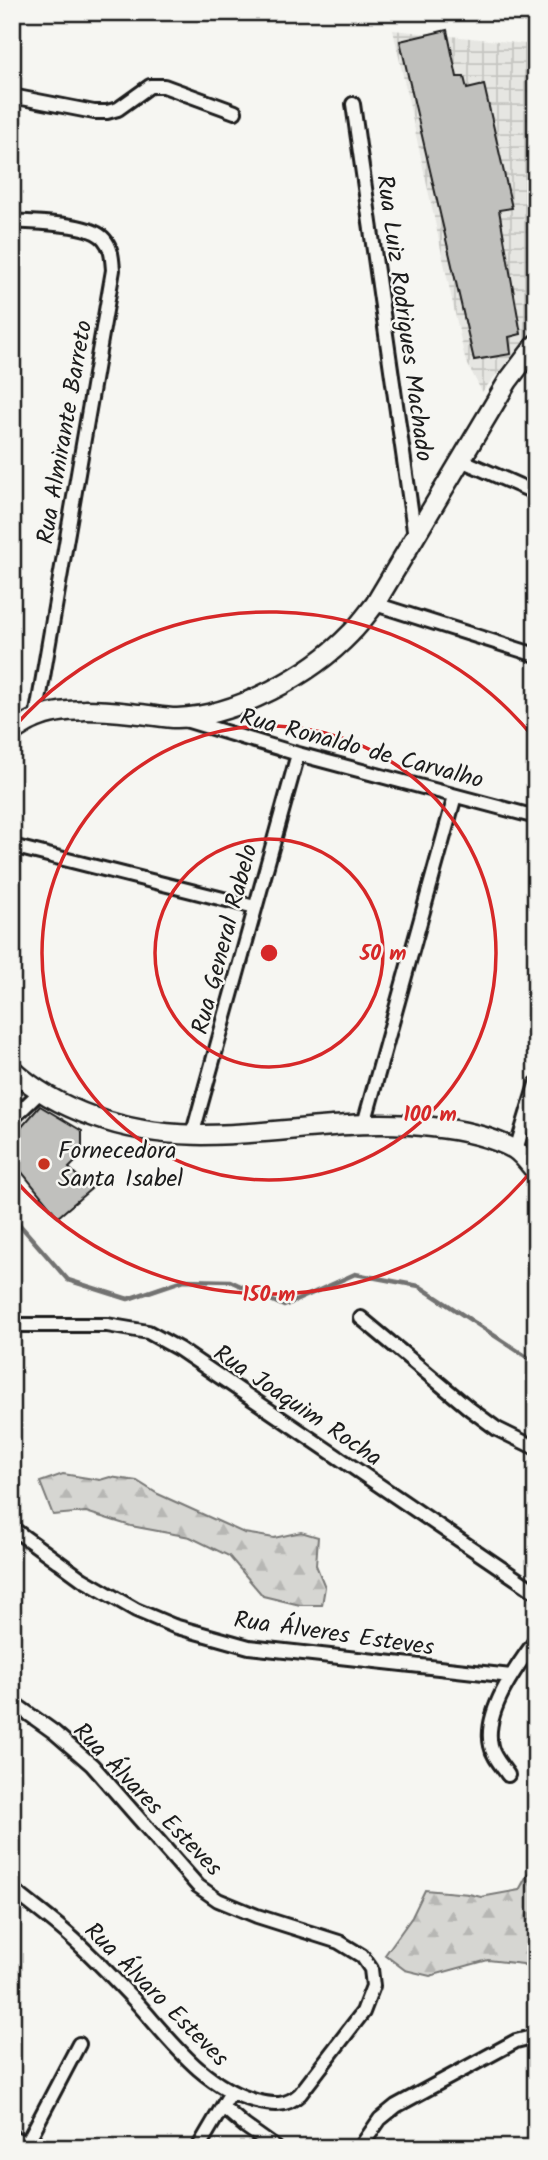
<svg xmlns="http://www.w3.org/2000/svg" width="548" height="2160" font-family="Kalam,sans-serif">
	<style>
		.industrial { fill: url(#industrial-grid) }
		.forest { fill: url(#forest-firs); stroke: #797977; stroke-width: 2 }
		.lines { fill: none; stroke-linecap: round; stroke-linejoin: round }
		.stream { stroke: #727271; stroke-width: 4.5 }
		.building { fill: #c0c0bd; stroke: #1c1c1c; stroke-width: 2 }
		.street-casing { stroke: #1c1c1c; stroke-width: 18 }
		.secondary-casing { stroke: #1c1c1c; stroke-width: 23 }
		.street { stroke: #f6f6f2; stroke-width: 12 }
		.secondary { stroke: #f6f6f2; stroke-width: 18 }
		.ring { fill: none; stroke: #d62828; stroke-width: 3.5 }
		.poi-dot { fill: #c8321e; stroke: #f6f6f2; stroke-width: 2.5 }
		.labels { text-anchor: middle; stroke-width: 5; stroke-linejoin: round; paint-order: stroke }
		.street-label { font-size: 24px; fill: #1c1c1c; stroke: #f6f6f2 }
		.poi-label { font-size: 24px; fill: #1c1c1c; stroke: #f6f6f2; text-anchor: start }
		.centre { fill: #d62828; stroke: #f6f6f2; stroke-width: 3.5 }
		.ring-label { font-size: 21px; text-anchor: middle; font-weight: bold; fill: #d62828; stroke: #f6f6f2; stroke-width: 5; stroke-linejoin: round; paint-order: stroke }
	</style>
	<defs>
		<pattern id="industrial-grid" width="8" height="8" patternUnits="userSpaceOnUse" patternTransform="scale(1.75)"><rect width="8" height="8" fill="#e6e6e2"/><path d="M0 4h8M4 0v8" fill="none" stroke="#c5c5c1"/></pattern>
		<pattern id="forest-firs" width="22" height="20" patternUnits="userSpaceOnUse" patternTransform="scale(1.75)"><rect width="22" height="20" fill="#d6d6d2"/><path d="M5 1l3.5 6h-7zM16 11l3.5 6h-7z" fill="#b7b7b4"/></pattern>
	</defs>
	<rect width="100%" height="100%" fill="#f6f6f2"/>
	<filter id="ink" filterUnits="userSpaceOnUse"><feTurbulence type="fractalNoise" baseFrequency=".0143" numOctaves="2"/><feDisplacementMap in="SourceGraphic" scale="14" xChannelSelector="R" yChannelSelector="G"/><feConvolveMatrix kernelMatrix="1 2 1 2 8 2 1 2 1" color-interpolation-filters="sRGB"/></filter>
	<g filter="url(#ink)">
		<path class="industrial" d="M393,30L536,45V327L482,392L465,359Z"/>
		<path class="forest" d="M63,1474L100,1480L110,1477L137,1481L158,1494L244,1533L274,1538L301,1532L318,1537L316,1565L325,1587L322,1605H300L263,1596L229,1556L190,1537L131,1526L86,1512L53,1515L40,1482Z
			M536,1859V1979L523,1964L488,1960L430,1976L405,1970L385,1955L412,1917L425,1890L469,1894L481,1897L519,1890Z"/>
		<g class="lines">
			<path class="stream" d="M12,1216L68,1280L128,1299L184,1280L230,1281L284,1306L355,1274L419,1286L536,1363"/>
		</g>
		<path class="building" d="M447,30L457,77H464L467,89L484,85L512,208L499,210L521,334L509,337L511,354L474,360L400,41Z
			M40,1106L82,1131V1155L69,1168L91,1189L58,1217L12,1160V1138Z"/>
		<g class="lines">
			<g class="street-casing">
				<path id="street" d="M12,96L94,112H107L118,109L150,86H164L235,112
					M353,104L415,537
					M12,221C34,223 90,222 104,239C112,248 112,259 113,270L36,718
					M461,460L536,493
					M375,604L536,655
					M185,720L298,754L536,817
					M12,846L255,907
					M12,1119L39,1093
					M364,1124L455,796
					M192,1136L298,754
					M516,1150L536,1084
					M361,1318L470,1409L497,1429L536,1448
					M12,1325H107L148,1332L179,1349L536,1592
					M12,1528L82,1579L136,1610L174,1626L249,1647L511,1676
					M12,1702L54,1732L92,1765L198,1886L218,1900L257,1916L339,1942L362,1956L371,1969L373,1986L363,2012L300,2094C286,2107 273,2105 256,2101C204,2087 172,2042 138,2004C120,1985 101,1965 82,1947C61,1926 35,1908 12,1889
					M508,1775C502,1766 493,1757 491,1746C483,1712 517,1666 536,1640
					M223,2107L245,2126L276,2148
					M12,2137L36,2148
					M27,2143L79,2044
					M198,2148L231,2092
					M360,2148L380,2119L396,2106L516,2041L536,2036"/>
			</g>
			<g class="secondary-casing">
				<path id="secondary" d="M12,732C19,728 27,722 35,719C64,705 110,711 140,714C152,715 165,718 177,718C236,716 311,675 351,633C360,624 367,614 375,604L508,381L536,344
					M12,1069C36,1092 63,1106 94,1117C210,1159 316,1112 432,1127C460,1130 488,1135 514,1149C522,1154 529,1164 536,1172"/>
			</g>
			<use href="#street" class="street"/>
			<use href="#secondary" class="secondary"/>
		</g>
	</g>
	<g class="ring">
		<circle cx="269" cy="953" r="114"/>
		<circle cx="269" cy="953" r="227"/>
		<path d="M534 1168A341 341 0 0 1 14 1179M14 727A341 341 0 0 1 534 738"/>
	</g>
	<circle class="poi-dot" cx="44" cy="1164" r="7"/>
	<g class="labels">
		<g class="street-label">
			<text transform="translate(405 318) rotate(82)" y="8">Rua Luiz Rodrigues Machado</text>
			<text transform="translate(64 432) rotate(-80)" y="8">Rua Almirante Barreto</text>
			<text transform="translate(362 748) rotate(15)" y="8">Rua Ronaldo de Carvalho</text>
			<text transform="translate(224 939) rotate(-75)" y="8">Rua General Rabelo</text>
			<text transform="translate(298 1405) rotate(34)" y="8">Rua Joaquim Rocha</text>
			<text transform="translate(334 1633) rotate(8)" y="8">Rua Álveres Esteves</text>
			<text transform="translate(148 1799) rotate(46)" y="8">Rua Álvares Esteves</text>
			<text transform="translate(157 1994) rotate(45)" y="8">Rua Álvaro Esteves</text>
		</g>
		<g class="poi-label">
			<text x="58" y="1158">Fornecedora<tspan x="58" dy="28">Santa Isabel</tspan></text>
		</g>
	</g>
	<circle cx="269" cy="953" r="10" class="centre"/>
	<g class="ring-label">
		<text x="383" y="960">50 m</text>
		<text x="430" y="1121">100 m</text>
		<text x="269" y="1301">150 m</text>
	</g>
	<rect width="548" height="2160" fill="none" stroke="#f6f6f2" stroke-width="42"/>
	<rect x="21" y="21" width="506" height="2118" fill="none" stroke="#1c1c1c" stroke-width="2.5" filter="url(#ink)"/>
</svg>
